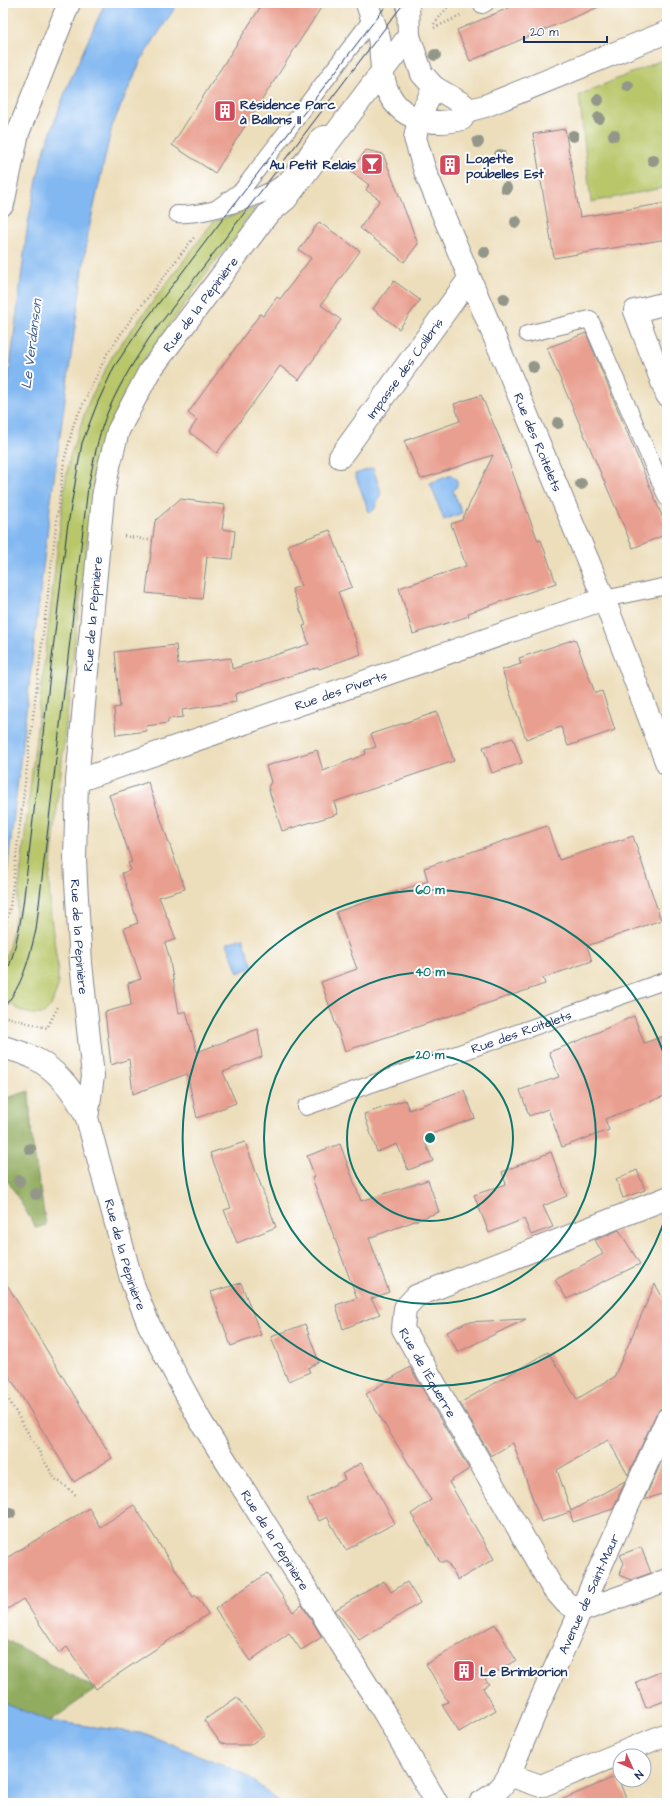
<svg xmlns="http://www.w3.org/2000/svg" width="670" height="1806" font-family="'Architects Daughter',sans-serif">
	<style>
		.green { fill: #b9c76a; stroke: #6a7b64 }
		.forest { fill: #92ac5e; stroke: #566e5e }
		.water { fill: #82b8f1; stroke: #4e74a8 }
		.building { fill: #e99f8f }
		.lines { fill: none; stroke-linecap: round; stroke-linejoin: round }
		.lane-casing { stroke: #84868c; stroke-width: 18 }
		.street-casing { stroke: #84868c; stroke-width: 24 }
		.path { stroke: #84868c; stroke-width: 2.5; stroke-dasharray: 1 3; stroke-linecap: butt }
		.lane { stroke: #fff; stroke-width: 16 }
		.street { stroke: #fff; stroke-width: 22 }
		.tram { stroke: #1b2f5e; stroke-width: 1 }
		.tree { fill: #93978a }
		.ring { fill: none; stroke: #0f766e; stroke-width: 2 }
		.labels { text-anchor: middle; stroke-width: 4; stroke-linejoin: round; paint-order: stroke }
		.poi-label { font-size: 13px; font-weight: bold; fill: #1b2f5e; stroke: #fff; text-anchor: start }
		.street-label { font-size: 13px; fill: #1b2f5e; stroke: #fff }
		.water-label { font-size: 14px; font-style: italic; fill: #3a588a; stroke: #fff }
		.centre { fill: #0f766e; stroke: #fff; stroke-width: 2 }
		.ring-label { font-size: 12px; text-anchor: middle; font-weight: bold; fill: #0f766e; stroke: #fff; stroke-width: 4; stroke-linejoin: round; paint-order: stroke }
	</style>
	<rect width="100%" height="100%" fill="#fff"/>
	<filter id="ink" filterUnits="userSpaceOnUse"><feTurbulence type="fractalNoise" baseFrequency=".025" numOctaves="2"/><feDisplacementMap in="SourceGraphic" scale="8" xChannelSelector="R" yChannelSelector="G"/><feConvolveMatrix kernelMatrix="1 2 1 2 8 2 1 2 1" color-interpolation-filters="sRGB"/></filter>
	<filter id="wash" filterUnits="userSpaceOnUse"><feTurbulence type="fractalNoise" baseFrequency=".012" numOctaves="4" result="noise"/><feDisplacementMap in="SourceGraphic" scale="16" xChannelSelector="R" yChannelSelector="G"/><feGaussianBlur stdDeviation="0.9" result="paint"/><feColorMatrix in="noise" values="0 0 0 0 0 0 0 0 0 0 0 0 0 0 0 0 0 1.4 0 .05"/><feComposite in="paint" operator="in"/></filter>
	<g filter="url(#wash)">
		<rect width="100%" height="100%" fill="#eddebb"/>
		<path class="green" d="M667,58V187L591,202L579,95Z
			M256,207L242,224L243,228L217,259L144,360L121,401L109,427L95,477L76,632L49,882L51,918L58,969V987L51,1006L44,1014C24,1016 19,1010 3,998V963L8,951L16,913L64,490L70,456L89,401L114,353L213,222Z"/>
		<path class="forest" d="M29,1091L32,1141L46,1225L36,1228L8,1181L3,1183V1099Z
			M3,1638L96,1689L50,1721L3,1703Z"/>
		<path class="water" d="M105,3H178L142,58L112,126L88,233L50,508L3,907V425L28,222L42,157L67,87Z
			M373,468L381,492L374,510L369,512L355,474Z
			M452,475L457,480V486L453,491L462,513L444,520L430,483Z
			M243,938L253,967L238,973L227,943Z
			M3,1703L50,1721L146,1734L243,1773L281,1803H3Z"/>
		<g id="blocks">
			<path class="building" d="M263,3H324L215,173L172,145Z
				M520,3H608L470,61L457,30Z
				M565,129L580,217L667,203V239L554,258L533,134Z
				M366,150L383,154L418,244L404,262L360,228L380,200L366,190L369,185L351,171Z
				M319,222L360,251L321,305L341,320L299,380L280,366L217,453L189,432L197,420L188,413L260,314L263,316L277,297L280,299L311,258L299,250Z
				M394,281L420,300L399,329L373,309Z
				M586,333L667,528V534L633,548L547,348Z
				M481,395L500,439L538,541L541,540L556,583L468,613L469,616L413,634L399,588L466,566L451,524L462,520L493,455L421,479L404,441L460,421L454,404Z
				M180,499L225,505L222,529L235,531L232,559L207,557L202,599L146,593L155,521Z
				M330,530L352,587L338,592L361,654L319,669L318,667L235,694L236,702L182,710L183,717L168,719V723L146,726L147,731L116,735L114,708L120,707L115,652L176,645L178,664L231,658L232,669L309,644L303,626L306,625L292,589L301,586L288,545Z
				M575,639L595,693L602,691L615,730L568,746L561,727L526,739L502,670L521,664L519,658Z
				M437,712L454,761L334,802L338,814L282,831L268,787L271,782L266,766L317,750L323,771L366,754L365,750L376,747L371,734Z
				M513,738L522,763L492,773L483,747Z
				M148,782L185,889L159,897L176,939L165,943L169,956L179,1013L186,1011L197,1052L258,1029L262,1057L223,1072L236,1103L197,1118L187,1074L133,1094L129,1059L111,1065L105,1012L131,1005L128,983L141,979L124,928L138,923L122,873L131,870L128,863L132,862L109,795Z
				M547,826L559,860L633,836L661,920L587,946L592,961L543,978L545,984L345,1051L321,982L357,969L336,912L428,881L424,868Z
				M634,1016L644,1043L667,1035V1095L605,1119L609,1130L562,1147L548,1109L529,1116L520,1090L559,1077L549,1052L576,1042Z
				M464,1090L475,1118L423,1137L433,1161L408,1170L397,1144L377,1152L364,1114L405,1100L409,1110Z
				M245,1142L276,1227L237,1243L224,1210L231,1208L210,1153Z
				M340,1144L361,1201L428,1180L439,1212L369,1238L389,1292L371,1299L380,1314L343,1329L336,1305L357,1298L312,1178L315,1177L307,1156Z
				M551,1152L567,1196L543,1206L553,1227L531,1235L524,1219L489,1233L474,1195L506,1184L502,1172Z
				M637,1170L645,1190L623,1198L616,1179Z
				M619,1230L640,1264L567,1299L555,1280L603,1254L595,1240Z
				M3,1278L112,1458L74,1482L3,1366Z
				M241,1283L261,1335L231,1346L211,1292Z
				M655,1284L667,1305V1407L660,1409L656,1414L628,1475L608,1440L557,1470L571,1511L625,1481L613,1509L573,1522L570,1512L541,1522L513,1443L491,1456L460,1403L548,1352L577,1399L614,1377Z
				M526,1319L458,1352L447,1332L467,1322Z
				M305,1324L319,1362L308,1368L310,1372L288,1381L271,1337Z
				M410,1367L469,1469L449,1482L494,1559L458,1580L447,1562H440L411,1514L431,1500L366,1394Z
				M667,1449V1492L644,1500Z
				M361,1463L395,1523L346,1550L327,1517L319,1521L307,1500L345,1479L342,1474Z
				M134,1505L193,1597L196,1595L208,1614L96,1689L67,1647L59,1653L23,1599L3,1612V1560L89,1508L100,1527Z
				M641,1547L651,1573L631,1580L619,1575L624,1563L620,1555Z
				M267,1573L293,1612L302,1605L322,1637L301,1650L289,1633L250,1661L215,1609Z
				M384,1581L391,1592L407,1582L420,1603L359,1640L335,1610Z
				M495,1624L516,1660L485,1679L489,1684L483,1688L496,1710L459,1732L442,1705L448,1702L426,1664Z
				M667,1669V1700L646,1708L636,1682Z
				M237,1697L265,1734L250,1745H226L220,1742L204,1720Z
				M617,1776L628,1803H554Z"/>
		</g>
	</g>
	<g filter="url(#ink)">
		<use href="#blocks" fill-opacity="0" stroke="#84868c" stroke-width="1"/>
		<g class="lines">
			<g class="lane-casing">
				<g id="lane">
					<path d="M482,5L486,3"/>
					<path d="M217,208L242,190L372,19"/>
					<path d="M177,214C202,216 271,197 288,178C300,166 309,150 319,136L324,134H335"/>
					<path d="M527,334L590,319L667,498"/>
					<path d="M604,599L667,586"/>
					<path id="s1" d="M306,1107L667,980"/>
				</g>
			</g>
			<g class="street-casing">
				<g id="street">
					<path d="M367,3C370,15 376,26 379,38C382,54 380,71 386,87C398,120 431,127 462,119L466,111L485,106L667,32"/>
					<path d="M408,3L409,36L422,74L434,87L463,104L466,111"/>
					<path id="s2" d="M409,36L286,199L267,215L149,372L118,431L108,470L103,497L77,781L75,858L76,882L81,963L93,1076L87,1118L132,1282L149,1325L200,1420L382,1709L437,1803"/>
					<path id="s3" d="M434,87L419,119L415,138L425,171L604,599L667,764"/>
					<path d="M3,204L18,133L69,3"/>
					<path d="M667,303L635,311L667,395"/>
					<path id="s4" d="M340,457L469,279"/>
					<path id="s5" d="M77,781L604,599"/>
					<path d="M3,1047C12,1050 23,1052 32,1057C57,1069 75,1093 87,1118"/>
					<path id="s6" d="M667,1198L416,1296L405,1308L403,1329L552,1587L566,1603L581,1611L667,1580"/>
					<path d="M509,1775L541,1786L667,1734"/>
					<path id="s7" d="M480,1803C493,1795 502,1789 509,1775L541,1699L667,1419"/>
				</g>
			</g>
			<path class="path" d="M434,24L451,3
				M434,28L462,15
				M124,536L155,541
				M3,937L10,907L64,461L74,423L107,354L132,318L195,236
				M3,1016L47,1028L59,1005
				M3,1390L55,1479L63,1484L77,1496"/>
			<use href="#lane" class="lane"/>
			<use href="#street" class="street"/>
			<path class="tram" d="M3,982C14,957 19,932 23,905L67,530L82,443L97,404L114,367L145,321L388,3
				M3,1008C23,986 29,958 36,930L88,487C94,461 98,433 109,409C120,383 135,360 150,337L404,3"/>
		</g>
		<g class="tree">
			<circle cx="435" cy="55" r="6"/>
			<circle cx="628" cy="86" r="6"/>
			<circle cx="598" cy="100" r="6"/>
			<circle cx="599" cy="118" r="6"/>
			<circle cx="614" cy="135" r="6"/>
			<circle cx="573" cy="136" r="6"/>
			<circle cx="478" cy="142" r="6"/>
			<circle cx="500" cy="155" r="6"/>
			<circle cx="653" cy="160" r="6"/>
			<circle cx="506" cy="188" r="6"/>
			<circle cx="516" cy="222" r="6"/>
			<circle cx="484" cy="252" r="6"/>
			<circle cx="504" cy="299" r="6"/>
			<circle cx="533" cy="367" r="6"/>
			<circle cx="558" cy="423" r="6"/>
			<circle cx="581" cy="484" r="6"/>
			<circle cx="30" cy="1149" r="6"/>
			<circle cx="19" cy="1181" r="6"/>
			<circle cx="36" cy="1194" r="6"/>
			<circle cx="10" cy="1513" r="6"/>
		</g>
	</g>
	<g class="ring">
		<circle cx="430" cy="1138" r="83"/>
		<circle cx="430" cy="1138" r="166"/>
		<path d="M667 1213A248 248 0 1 1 667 1063"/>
	</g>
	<defs>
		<g id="building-square" transform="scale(1.15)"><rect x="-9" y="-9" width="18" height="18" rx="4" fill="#d1495b" stroke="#fff"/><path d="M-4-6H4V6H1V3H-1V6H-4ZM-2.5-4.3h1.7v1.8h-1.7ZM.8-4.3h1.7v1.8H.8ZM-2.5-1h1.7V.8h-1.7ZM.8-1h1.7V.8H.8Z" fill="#fff"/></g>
		<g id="bar-square" transform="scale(1.15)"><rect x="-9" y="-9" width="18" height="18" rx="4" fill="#d1495b" stroke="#fff"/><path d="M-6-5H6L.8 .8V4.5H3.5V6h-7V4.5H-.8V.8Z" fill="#fff"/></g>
	</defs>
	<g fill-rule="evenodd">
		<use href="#building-square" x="225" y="111"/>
		<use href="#bar-square" x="372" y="164"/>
		<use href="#building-square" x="450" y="165"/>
		<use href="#building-square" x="464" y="1671"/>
	</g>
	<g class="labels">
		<g class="poi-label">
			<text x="240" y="109">Résidence Parc<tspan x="240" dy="15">à Ballons II</tspan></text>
			<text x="466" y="163">Logette<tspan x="466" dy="15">poubelles Est</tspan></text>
			<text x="356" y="169" text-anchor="end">Au Petit Relais</text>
			<text x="480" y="1676">Le Brimborion</text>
		</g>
		<g class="street-label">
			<text transform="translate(200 304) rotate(-53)" y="5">Rue de la Pépinière</text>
			<text dy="5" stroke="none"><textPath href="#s4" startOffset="110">Impasse des Colibris</textPath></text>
			<text dy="5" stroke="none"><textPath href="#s3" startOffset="383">Rue des Roitelets</textPath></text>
			<text transform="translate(92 614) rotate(-85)" y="5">Rue de la Pépinière</text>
			<text dy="5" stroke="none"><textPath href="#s5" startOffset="279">Rue des Piverts</textPath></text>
			<text dy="5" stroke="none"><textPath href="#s2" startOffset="1001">Rue de la Pépinière</textPath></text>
			<text dy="5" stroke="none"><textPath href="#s1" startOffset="228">Rue des Roitelets</textPath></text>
			<text dy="5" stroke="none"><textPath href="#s2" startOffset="1325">Rue de la Pépinière</textPath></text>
			<text dy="5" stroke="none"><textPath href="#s6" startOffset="357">Rue de l'Équerre</textPath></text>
			<text dy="5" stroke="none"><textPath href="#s2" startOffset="1649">Rue de la Pépinière</textPath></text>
			<text dy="5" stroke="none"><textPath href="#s7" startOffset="239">Avenue de Saint-Maur</textPath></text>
		</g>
		<g class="water-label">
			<text transform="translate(31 344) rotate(-83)" y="5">Le Verdanson</text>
		</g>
	</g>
	<circle cx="430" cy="1138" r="6" class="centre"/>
	<g class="ring-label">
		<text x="430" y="894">60 m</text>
		<text x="430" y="976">40 m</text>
		<text x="430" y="1059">20 m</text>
	</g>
	<rect width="670" height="1806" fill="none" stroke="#fff" stroke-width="16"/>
	<g transform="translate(632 1768) rotate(135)"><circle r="19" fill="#ffffff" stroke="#a4acbf"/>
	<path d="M0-3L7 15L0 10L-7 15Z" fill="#d1495b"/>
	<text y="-6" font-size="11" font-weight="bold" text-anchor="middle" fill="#1b2f5e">N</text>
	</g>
	<path d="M524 36v6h83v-6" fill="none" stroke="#1b2f5e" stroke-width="2"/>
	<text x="530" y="36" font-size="12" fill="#1b2f5e" stroke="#ffffff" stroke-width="3" paint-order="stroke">20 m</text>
</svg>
